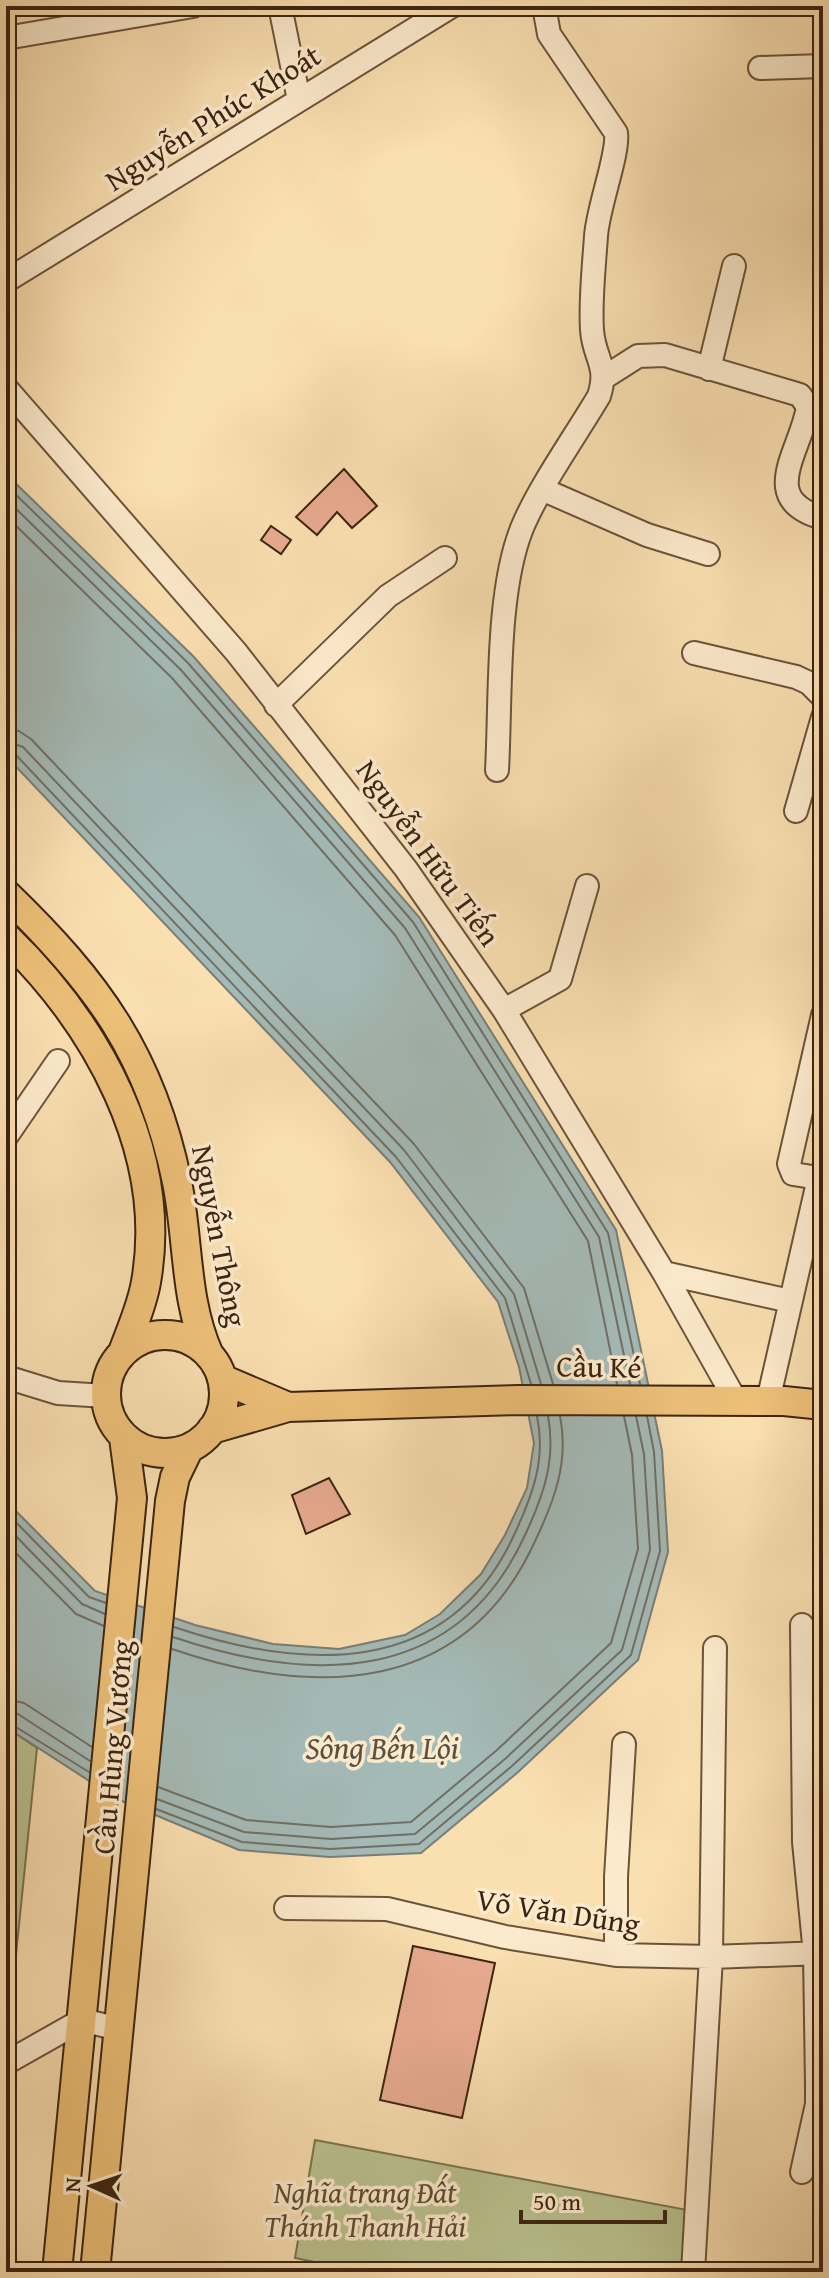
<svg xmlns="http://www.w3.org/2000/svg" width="829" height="2278" font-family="'Gentium Book Plus',serif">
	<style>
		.green { fill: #bac28f; stroke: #7a7350; stroke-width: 2 }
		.water { fill: #a4bab7; stroke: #7a7e75; stroke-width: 2 }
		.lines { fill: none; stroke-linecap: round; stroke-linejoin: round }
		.shore { stroke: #706f64; stroke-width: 2 }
		.building { fill: #e8ab91; stroke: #3b2411; stroke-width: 2 }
		.minor-casing { stroke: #6b5339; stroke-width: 26 }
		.major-casing { stroke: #3b2411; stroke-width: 32 }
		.minor { stroke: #fceacc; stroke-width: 22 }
		.major { stroke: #edc078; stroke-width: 28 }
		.labels { text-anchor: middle; stroke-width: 7; stroke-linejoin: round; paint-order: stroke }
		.street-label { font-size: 30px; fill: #3b2411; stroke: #fceacc }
		.park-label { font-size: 30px; font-style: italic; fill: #5b4c30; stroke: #fceacc }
		.water-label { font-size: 32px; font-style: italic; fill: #5a5143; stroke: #fceacc }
	</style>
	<rect width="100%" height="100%" fill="#fadfb1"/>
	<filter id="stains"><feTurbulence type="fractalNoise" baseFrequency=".0025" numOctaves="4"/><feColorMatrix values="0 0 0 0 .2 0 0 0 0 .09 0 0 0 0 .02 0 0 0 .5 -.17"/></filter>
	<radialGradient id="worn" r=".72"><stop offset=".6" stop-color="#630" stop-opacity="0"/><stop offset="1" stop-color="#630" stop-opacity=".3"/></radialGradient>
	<path class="green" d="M6,1727L37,1748L11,2004L6,2008Z
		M315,2140L698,2212L692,2272H364L295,2258Z"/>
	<path class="water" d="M6,474L194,657L419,917L616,1230L662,1451L668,1552L638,1660L517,1773L421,1853L330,1857L239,1850L117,1799L6,1727V1501L95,1591L195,1625L273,1644L339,1649L405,1635L440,1614L481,1574L505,1535L527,1488L534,1443L519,1367L498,1302L390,1162L6,756Z"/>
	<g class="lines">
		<path class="shore" d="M6,485L188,663L413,922L608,1233L640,1384
			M6,499L181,670L405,928L599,1237L630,1384
			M6,516L172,678L395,935L588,1241L617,1384
			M6,729L19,731L31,739L414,1144L524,1288L553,1384
			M6,741L23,747L404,1150L514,1294L541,1384
			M6,751L15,754L396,1157L505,1298L531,1384
			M6,1512L89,1597L106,1603
			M6,1526L82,1604L105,1614
			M6,1543L76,1614L104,1626
			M174,1627C304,1671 449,1679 515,1533C533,1494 546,1459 537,1416
			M173,1637C312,1684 457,1686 526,1533C544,1494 556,1459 548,1416
			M172,1649C315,1698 466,1696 536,1539C555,1499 569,1461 560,1416
			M6,1699L24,1703L92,1747
			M6,1711L18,1714L90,1761
			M6,1721L89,1772
			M158,1787L246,1820L331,1827L411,1822L497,1750L611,1643L638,1549L632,1455L624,1416
			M157,1799L244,1832L331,1839L415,1834L505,1759L622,1650L650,1550L644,1454L636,1416
			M156,1809L242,1842L330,1849L419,1844L512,1766L631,1655L660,1551L654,1452L647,1416"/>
	</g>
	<path class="building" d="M344,469L377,506L352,528L337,512L317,535L296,517Z
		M271,526L291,540L281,554L261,540Z
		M329,1478L350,1514L306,1534L292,1495Z
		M413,1946L495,1963L462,2118L380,2100Z"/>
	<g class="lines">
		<g class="minor-casing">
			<path id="minor" d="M280,6L299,100
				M6,38L193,6
				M760,68L823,66
				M6,281L452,6
				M709,369L734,266
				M605,377L638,356L665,355L800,395L808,407C801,451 756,500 823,518
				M6,388L236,652L406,869L504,1010L664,1273L736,1401
				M544,490L647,535L708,554
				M694,653L796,677L809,683L823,697
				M276,705L388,596L445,558
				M497,770C501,699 496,593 522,528C539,487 576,435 599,396C609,365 594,359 592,330C590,300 594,267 596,236C598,207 619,153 616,133L549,34L544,6
				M796,811L823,717
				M504,1010L560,979L587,886
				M6,1137L58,1061
				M664,1273L790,1301
				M6,1377L58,1393L106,1396
				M768,1401L819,1178L793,1174L789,1164L823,1015
				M802,1625L804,1842L815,1954L817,2084V2104L802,2172
				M286,1908L387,1909L505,1937L616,1955L711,1957L823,1953
				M616,1955V1877L624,1744
				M6,2063L82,2020L119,2029
				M693,2272L711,1957L715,1648"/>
		</g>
		<g class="major-casing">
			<path id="major" d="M6,894C97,982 151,1055 177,1182C189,1241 184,1299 209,1355
				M6,937C96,1024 169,1152 146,1282C142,1306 131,1330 123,1352
				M106 1394a59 59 0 1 1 118 0a59 59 0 1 1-118 0Z
				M222,1379L288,1407
				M212,1429L288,1407L520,1400L784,1401L823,1405
				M57,2272L132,1498L124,1438
				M95,2272L170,1501L175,1477L189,1448"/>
		</g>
		<use href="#minor" class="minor"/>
		<use href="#major" class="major"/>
	</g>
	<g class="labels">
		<g class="street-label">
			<text transform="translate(213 118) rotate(-32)" y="10">Nguyễn Phúc Khoát</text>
			<text transform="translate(428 853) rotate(54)" y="10">Nguyễn Hữu Tiến</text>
			<text transform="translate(219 1236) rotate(79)" y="10">Nguyễn Thông</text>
			<text transform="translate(599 1367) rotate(1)" y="10">Cầu Ké</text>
			<text transform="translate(113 1747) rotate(-85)" y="10">Cầu Hùng Vương</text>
			<text transform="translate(558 1912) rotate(9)" y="10">Võ Văn Dũng</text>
		</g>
		<g class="park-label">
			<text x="365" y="2203">Nghĩa trang Đất<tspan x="365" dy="34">Thánh Thanh Hải</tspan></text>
		</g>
		<g class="water-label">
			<text x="382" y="1759">Sông Bến Lội</text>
		</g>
	</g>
	<rect width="829" height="2278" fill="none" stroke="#fadfb1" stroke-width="32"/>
	<rect x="8" y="8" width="813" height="2262" fill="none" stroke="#3b2411" stroke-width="4"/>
	<rect x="16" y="16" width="797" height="2246" fill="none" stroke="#3b2411" stroke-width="2"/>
	<g transform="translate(92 2186) rotate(273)" stroke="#fceacc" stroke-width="6" paint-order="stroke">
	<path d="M0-6L14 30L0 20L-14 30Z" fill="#3b2411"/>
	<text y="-12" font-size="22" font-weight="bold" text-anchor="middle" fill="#3b2411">N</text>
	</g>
	<path d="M521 2210v12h144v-12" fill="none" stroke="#3b2411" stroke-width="4"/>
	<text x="533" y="2210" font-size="24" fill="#3b2411" stroke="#fceacc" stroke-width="6" paint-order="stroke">50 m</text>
	<rect width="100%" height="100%" filter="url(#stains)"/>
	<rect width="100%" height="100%" fill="url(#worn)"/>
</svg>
